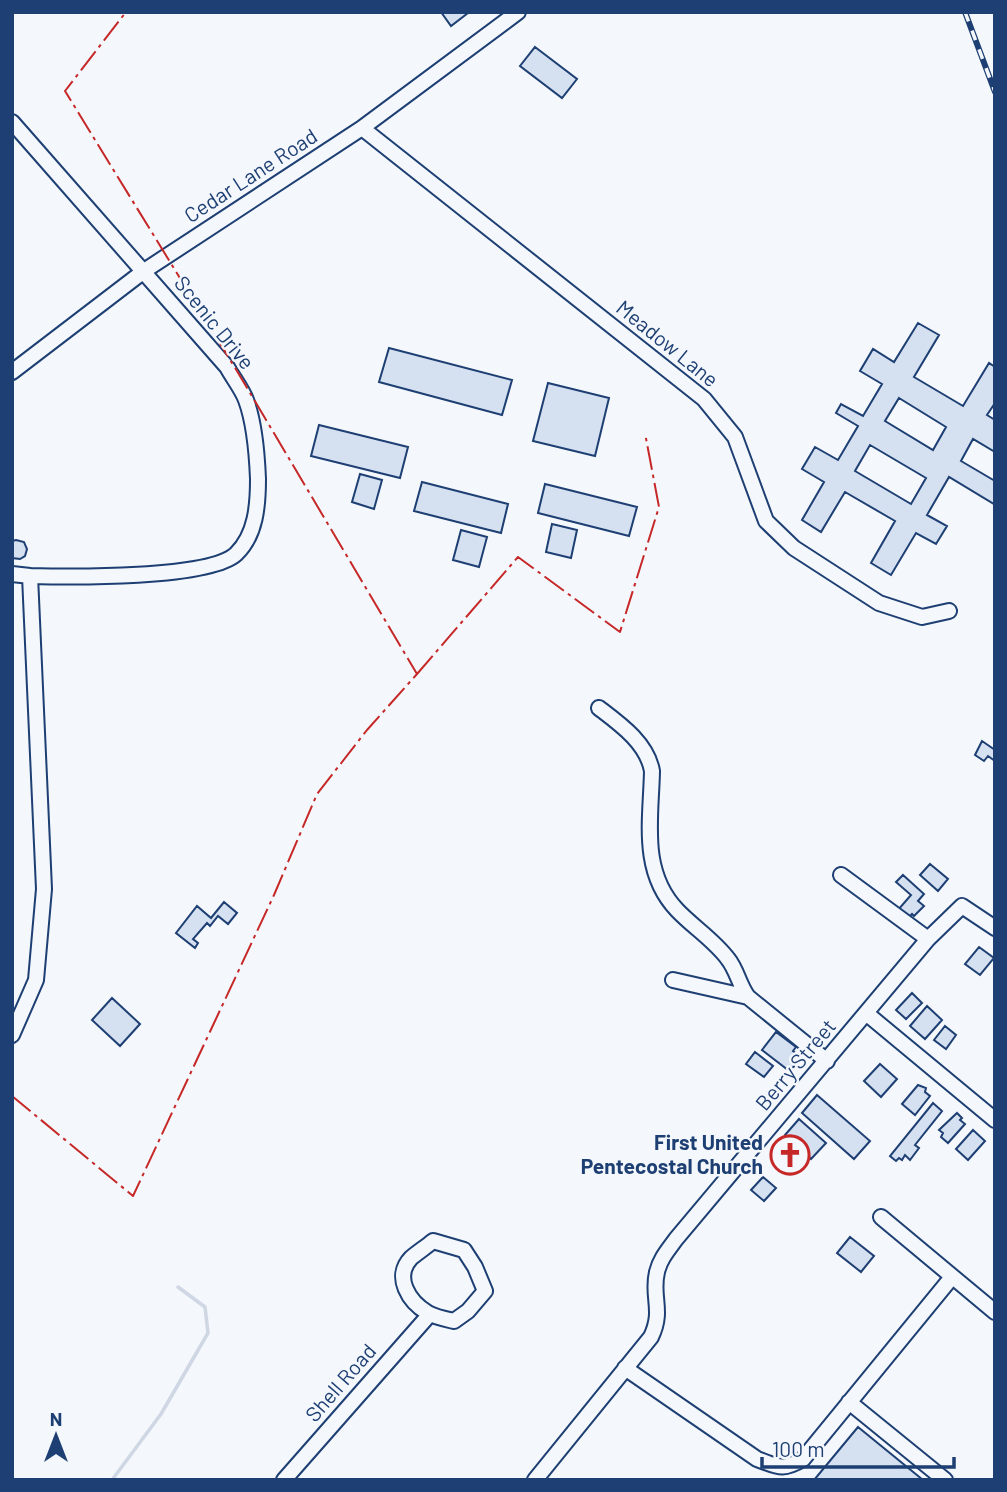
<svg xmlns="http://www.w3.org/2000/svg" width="1007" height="1492" font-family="Barlow,sans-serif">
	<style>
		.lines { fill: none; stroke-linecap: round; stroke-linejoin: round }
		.stream { stroke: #cfd7e4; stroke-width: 3.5 }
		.building { fill: #d5e0f0; stroke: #1d3f73; stroke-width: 2; fill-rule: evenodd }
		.minor-casing { stroke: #1d3f73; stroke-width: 18 }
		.minor { stroke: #f4f7fb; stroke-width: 14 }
		.rail-casing { stroke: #1d3f73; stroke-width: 6 }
		.rail { stroke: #f4f7fb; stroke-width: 3.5; stroke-dasharray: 10; stroke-linecap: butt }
		.power { stroke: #c62828; stroke-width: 2; stroke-dasharray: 24 5 3.5 5; stroke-linecap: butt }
		.labels { text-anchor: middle; stroke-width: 5; stroke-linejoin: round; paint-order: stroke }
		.street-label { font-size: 21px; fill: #1d3f73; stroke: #f4f7fb }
		.poi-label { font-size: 21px; font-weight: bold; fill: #1d3f73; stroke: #f4f7fb; text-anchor: end }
	</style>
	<rect width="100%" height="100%" fill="#f4f7fb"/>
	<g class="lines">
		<path class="stream" d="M112,1480L161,1414L208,1333L205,1307L178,1287"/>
	</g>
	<path class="building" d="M441,12H468V13L451,26Z
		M535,47L577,79L562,98L520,66Z
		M918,323L939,335L914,377L963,406L989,363L995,367V403L987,415L995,420V452L973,439L961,461L995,481V502L994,504L949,477L927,515L947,526L936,544L916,533L891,575L871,563L895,521L845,492L821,532L802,520L824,482L802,469L815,447L838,460L858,426L836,413L841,404L863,416L882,384L860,371L873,349L894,362ZM899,398L946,427L933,450L885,421ZM870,445L926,478L911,504L855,471Z
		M389,348L512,380L502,415L379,382Z
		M548,383L609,398L595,456L533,441Z
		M319,425L408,447L400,478L311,456Z
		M360,474L382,480L374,509L352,502Z
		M422,482L508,504L501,533L414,511Z
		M545,484L637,507L629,536L538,513Z
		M552,524L577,530L571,558L546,552Z
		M461,530L487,537L479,567L453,560Z
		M16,540L24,542L27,549L25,556L20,559L12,558V541Z
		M982,741L995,750V761L988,756L984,761L975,755Z
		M930,864L948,879L938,891L920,875Z
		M903,875L924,894L918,901L924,906L914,916L912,914L907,919L897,911L911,895L896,882Z
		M224,902L237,913L228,924L218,916L210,926L207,923L193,939L198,943L195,948L176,933L197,906L211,918Z
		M979,947L994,958L980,975L965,964Z
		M912,993L922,1003L906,1019L896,1010Z
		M112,998L140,1024L120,1046L92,1020Z
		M927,1006L942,1020L925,1039L910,1026Z
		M945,1026L956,1035L946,1049L934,1040Z
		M776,1032L796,1047L793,1051L799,1056L793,1064L795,1066L788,1070L762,1050Z
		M755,1052L773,1066L764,1077L746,1064Z
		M880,1064L897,1079L881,1097L864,1081Z
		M918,1085L926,1088L925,1092L930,1096L915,1115L902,1104Z
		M817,1095L870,1141L854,1159L802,1113Z
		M933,1103L942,1111L915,1145L919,1148L910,1160L905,1155L902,1160L899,1158L896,1161L890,1156Z
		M957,1113L962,1118L960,1120L965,1124L948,1143L941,1137L943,1133L939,1130Z
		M799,1119L826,1143L811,1159L785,1135Z
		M973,1130L985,1141L968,1160L956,1149Z
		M763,1177L776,1188L764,1201L751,1190Z
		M850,1237L874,1256L861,1272L837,1253Z
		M858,1427L923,1480H814Z"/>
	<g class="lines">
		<g class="minor-casing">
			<path id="minor" d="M12,122L227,367C233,378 242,389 246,400C255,424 257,454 258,479C258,505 256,535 236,554C209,579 70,577 30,576
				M362,128L704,399L735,437L766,521L794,548L879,603L922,617L949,611
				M12,372L144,271L362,128L518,12
				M12,574L30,576L44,889L36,980L12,1035
				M599,708C620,724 647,743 652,771C651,819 640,871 677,910C693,927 714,940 728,959C737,970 739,985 748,997L827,1061
				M841,875L928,939
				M673,980L748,997
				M866,1013L995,1120
				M881,1217L995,1312
				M433,1241L464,1250L475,1267L485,1291L468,1311L454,1321C445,1319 435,1317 428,1313C409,1302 393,1277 411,1258C418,1252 426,1247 433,1241Z
				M625,1368L757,1459C779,1467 782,1471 803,1459L952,1277
				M849,1402L945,1480
				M284,1480L430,1314
				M535,1480L651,1337C664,1310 651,1297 657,1272C660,1259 668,1250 676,1239L928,939L962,906L995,928"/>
		</g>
		<use href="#minor" class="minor"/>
		<g class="rail-casing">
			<path id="rail" d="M965,12L995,92"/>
		</g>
		<use href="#rail" class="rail"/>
		<path class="power" d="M417,674L518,557L620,632L659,507L645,433
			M12,1096L133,1196L274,895L317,794L367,730L417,674L237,371L65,91L126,12"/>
	</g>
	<defs>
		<g id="church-ring" transform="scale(2.0125)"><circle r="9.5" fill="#f4f7fb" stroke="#c62828" stroke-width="1.5"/><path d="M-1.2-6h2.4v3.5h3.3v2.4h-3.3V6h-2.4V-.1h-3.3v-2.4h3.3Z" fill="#c62828"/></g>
	</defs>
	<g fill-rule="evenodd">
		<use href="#church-ring" x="790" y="1155"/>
	</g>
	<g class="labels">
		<g class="street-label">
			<text transform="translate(251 176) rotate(-33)" y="7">Cedar Lane Road</text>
			<text transform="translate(214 323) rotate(51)" y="7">Scenic Drive</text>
			<text transform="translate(667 344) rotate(39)" y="7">Meadow Lane</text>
			<text transform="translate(796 1065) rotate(-50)" y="7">Berry Street</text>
			<text transform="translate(341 1383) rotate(-49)" y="7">Shell Road</text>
		</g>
		<g class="poi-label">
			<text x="763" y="1150">First United<tspan x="763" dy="24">Pentecostal Church</tspan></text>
		</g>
	</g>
	<rect width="1007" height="1492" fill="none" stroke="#1d3f73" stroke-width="28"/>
	<g transform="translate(56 1436)" stroke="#f4f7fb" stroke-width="5" paint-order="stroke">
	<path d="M0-5L12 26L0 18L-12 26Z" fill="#1d3f73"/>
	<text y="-10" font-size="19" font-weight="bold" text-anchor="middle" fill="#1d3f73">N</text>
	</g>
	<path d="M762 1457v10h192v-10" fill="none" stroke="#1d3f73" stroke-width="3.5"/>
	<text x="772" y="1457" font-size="21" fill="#1d3f73" stroke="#f4f7fb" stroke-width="5" paint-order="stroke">100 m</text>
</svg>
